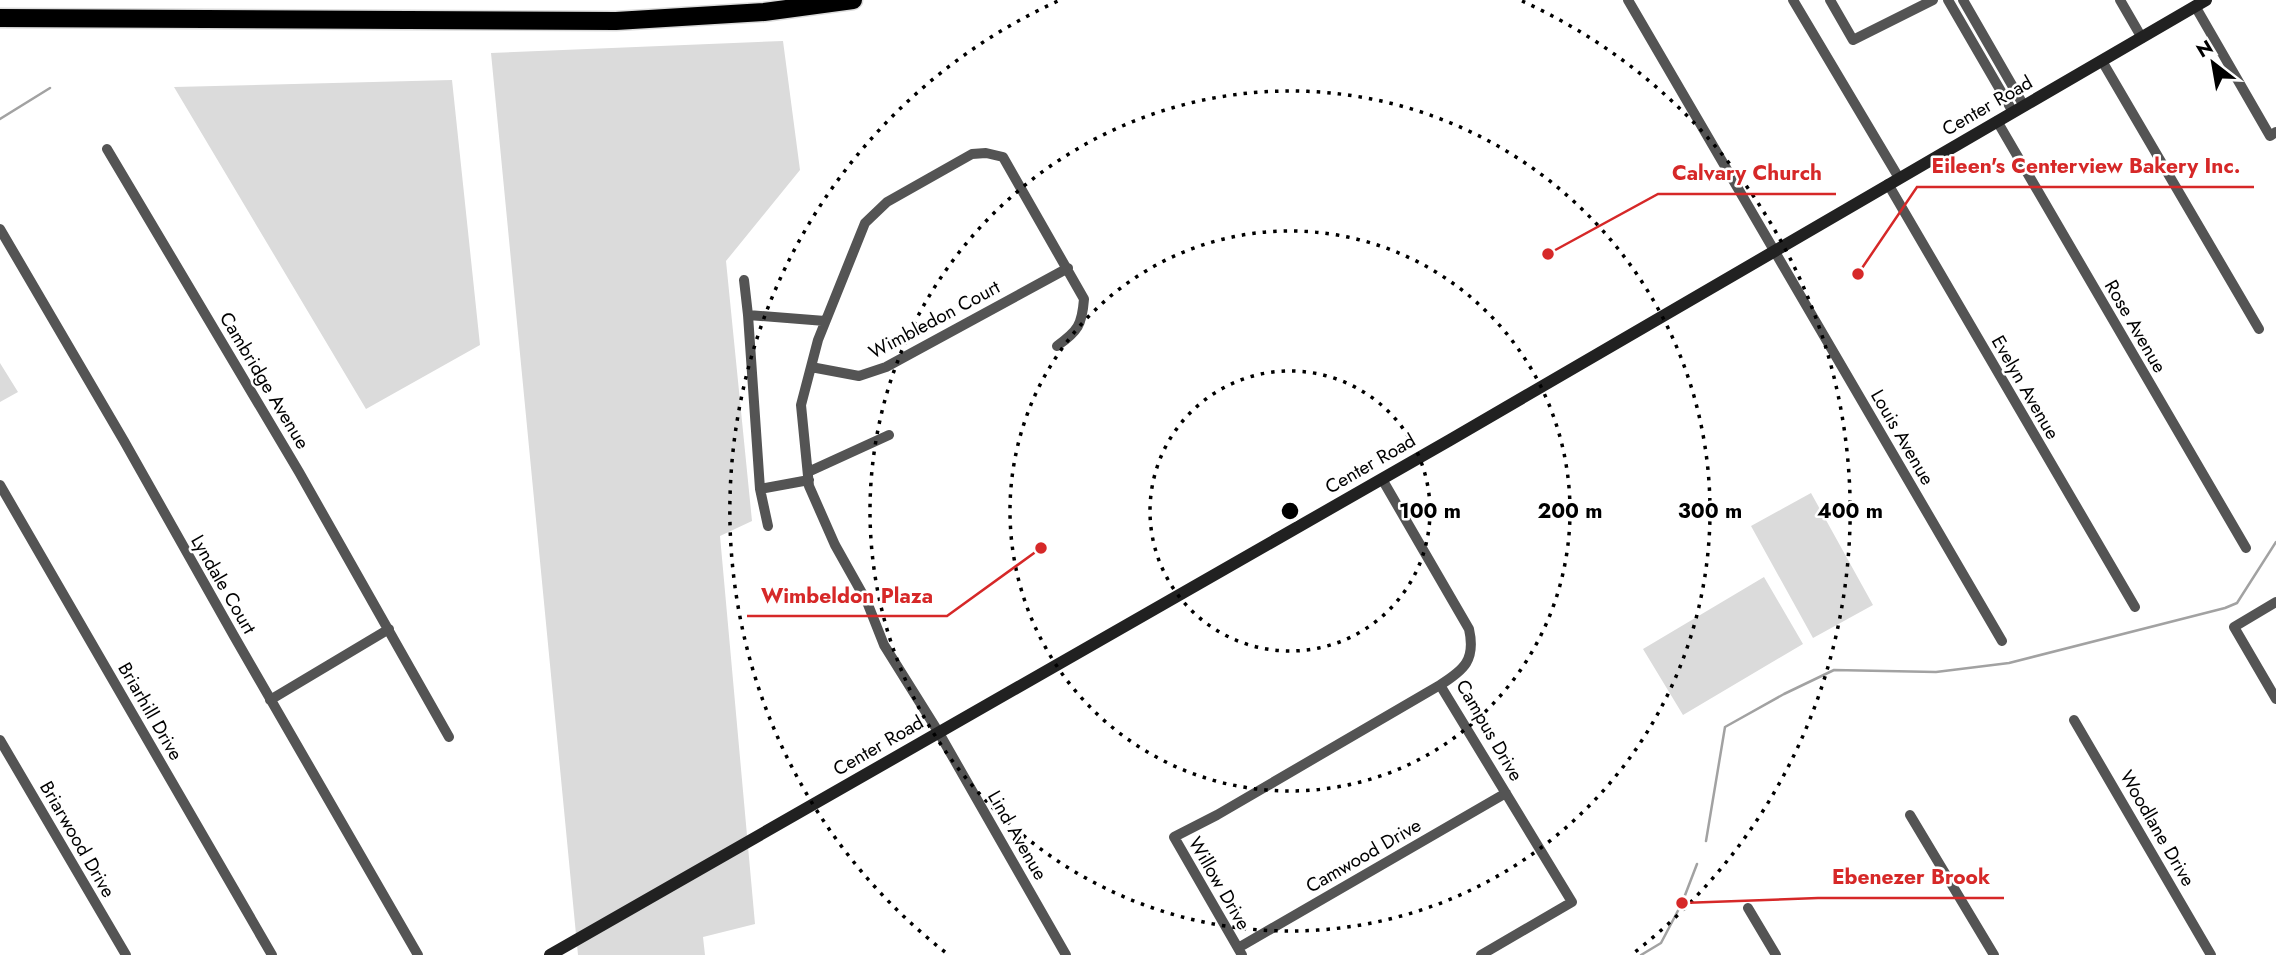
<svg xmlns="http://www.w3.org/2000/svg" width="2276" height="955" font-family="Jost,sans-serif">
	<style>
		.green { fill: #dbdbdb }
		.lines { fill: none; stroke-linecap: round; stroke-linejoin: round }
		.stream { stroke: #a2a2a2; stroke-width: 2.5 }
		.highway-casing { stroke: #dbdbdb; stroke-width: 21 }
		.street { stroke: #545454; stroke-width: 10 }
		.secondary { stroke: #212121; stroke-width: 12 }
		.highway { stroke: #000; stroke-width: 18 }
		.ring { fill: none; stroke: #000; stroke-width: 3.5; stroke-dasharray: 3.5 7 }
		.labels { text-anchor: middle; stroke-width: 5; stroke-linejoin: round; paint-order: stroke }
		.street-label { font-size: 19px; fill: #000; stroke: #fff }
		.centre { fill: #000; stroke: #fff; stroke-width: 3.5 }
		.ring-label { font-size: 21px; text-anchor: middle; font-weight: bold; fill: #000; stroke: #fff; stroke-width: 5; stroke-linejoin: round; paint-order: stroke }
		.leader { fill: none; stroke: #d62828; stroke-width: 2.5 }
		.callout-dot { fill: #d62828; stroke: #fff; stroke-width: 2.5 }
		.callout-label { font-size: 21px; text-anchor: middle; font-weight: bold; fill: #d62828; stroke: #fff; stroke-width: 5; stroke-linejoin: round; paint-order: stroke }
	</style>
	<rect width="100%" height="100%" fill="#fff"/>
	<path class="green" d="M783,41L800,170L726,261L752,521L720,536L755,924L703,937L705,955H578L491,53Z
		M452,80L480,345L366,409L174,87Z
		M0,363L18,392L0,402Z
		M1811,493L1873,605L1813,638L1751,526Z
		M1764,577L1803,644L1683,715L1643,649Z"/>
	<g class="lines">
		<path class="stream" d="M0,119L50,88
			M1706,841L1725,727L1784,694L1834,670L1936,672L2009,663L2225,608L2237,603L2276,542
			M1641,955L1661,943L1682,903L1697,864"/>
		<g class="highway-casing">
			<path id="highway" d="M0,18L616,21L764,12L853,0"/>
		</g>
		<path class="street" d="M1628,0L2002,641
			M1793,0L1899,178
			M1830,0L1853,40L1933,0
			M1948,0L2013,112
			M1963,0L2024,106
			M2120,0L2142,38
			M2195,6L2270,136L2276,132
			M2102,61L2259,329
			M1997,121L2246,548
			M107,149L299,472L449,737
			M1888,184L2135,607
			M0,229L124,441L234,636L418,955
			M744,280L748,315
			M1057,346C1078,331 1082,325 1084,299L1003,157L986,153L972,154L887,202L865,223L818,340L801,405L809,486L835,545L867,602L884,645L939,733L1066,955
			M811,367L859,376L886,367L1068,268
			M808,472L889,435
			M809,480L760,489L748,315L825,321
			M0,485L272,955
			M760,489L768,526
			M2276,602L2234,627L2276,699
			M1440,685L1572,902L1481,955
			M270,700L389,629
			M2074,720L2211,955
			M0,740L126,955
			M1910,815L1994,955
			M1748,908L1776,955
			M1238,948L1506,793
			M1242,955L1174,837L1217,815L1440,685C1464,670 1476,660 1469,629L1382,479"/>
		<path class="secondary" d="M550,955L1450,440L2206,0"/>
		<use href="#highway" class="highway"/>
	</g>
	<g class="ring">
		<circle cx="1290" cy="511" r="140"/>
		<circle cx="1290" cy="511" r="280"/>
		<circle cx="1290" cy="511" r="420"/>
		<path d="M945 952A560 560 0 0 1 1058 1M1522 1A560 560 0 0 1 1635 952"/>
	</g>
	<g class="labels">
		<g class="street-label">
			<text transform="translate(1987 105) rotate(-30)" y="7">Center Road</text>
			<text transform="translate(934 319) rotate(-28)" y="7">Wimbledon Court</text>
			<text transform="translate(2136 326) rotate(60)" y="7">Rose Avenue</text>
			<text transform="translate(265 380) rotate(59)" y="7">Cambridge Avenue</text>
			<text transform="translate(2026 387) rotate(60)" y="7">Evelyn Avenue</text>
			<text transform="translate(1903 437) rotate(60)" y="7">Louis Avenue</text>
			<text transform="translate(1370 463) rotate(-30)" y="7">Center Road</text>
			<text transform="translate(224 584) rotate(60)" y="7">Lyndale Court</text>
			<text transform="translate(151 711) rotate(60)" y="7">Briarhill Drive</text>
			<text transform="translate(1490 730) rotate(60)" y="7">Campus Drive</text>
			<text transform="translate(878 745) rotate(-30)" y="7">Center Road</text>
			<text transform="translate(2158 828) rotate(60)" y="7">Woodlane Drive</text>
			<text transform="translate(1018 835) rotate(60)" y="7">Lind Avenue</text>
			<text transform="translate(78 839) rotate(60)" y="7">Briarwood Drive</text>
			<text transform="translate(1363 855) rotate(-30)" y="7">Camwood Drive</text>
			<text transform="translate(1220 883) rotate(60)" y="7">Willow Drive</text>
		</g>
	</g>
	<circle cx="1290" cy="511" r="10" class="centre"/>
	<g class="ring-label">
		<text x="1430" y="518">100 m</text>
		<text x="1570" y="518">200 m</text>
		<text x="1710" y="518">300 m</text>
		<text x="1850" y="518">400 m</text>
	</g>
	<path class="leader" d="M1858 274L1917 187H2254M1548 254L1658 194H1836M1041 548L947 616H747M1682 903L1818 898H2004"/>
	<g class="callout-dot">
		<circle cx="1858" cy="274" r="7"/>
		<circle cx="1548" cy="254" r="7"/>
		<circle cx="1041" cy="548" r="7"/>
		<circle cx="1682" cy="903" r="7"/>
	</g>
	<g class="callout-label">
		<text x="2086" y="173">Eileen's Centerview Bakery Inc.</text>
		<text x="1747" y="180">Calvary Church</text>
		<text x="847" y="603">Wimbeldon Plaza</text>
		<text x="1911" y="884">Ebenezer Brook</text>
	</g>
	<g transform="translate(2213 63) rotate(329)" stroke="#ffffff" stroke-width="5" paint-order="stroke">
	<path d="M0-5L12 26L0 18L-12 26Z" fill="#000000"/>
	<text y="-10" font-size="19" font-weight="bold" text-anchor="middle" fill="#000000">N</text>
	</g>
</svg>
